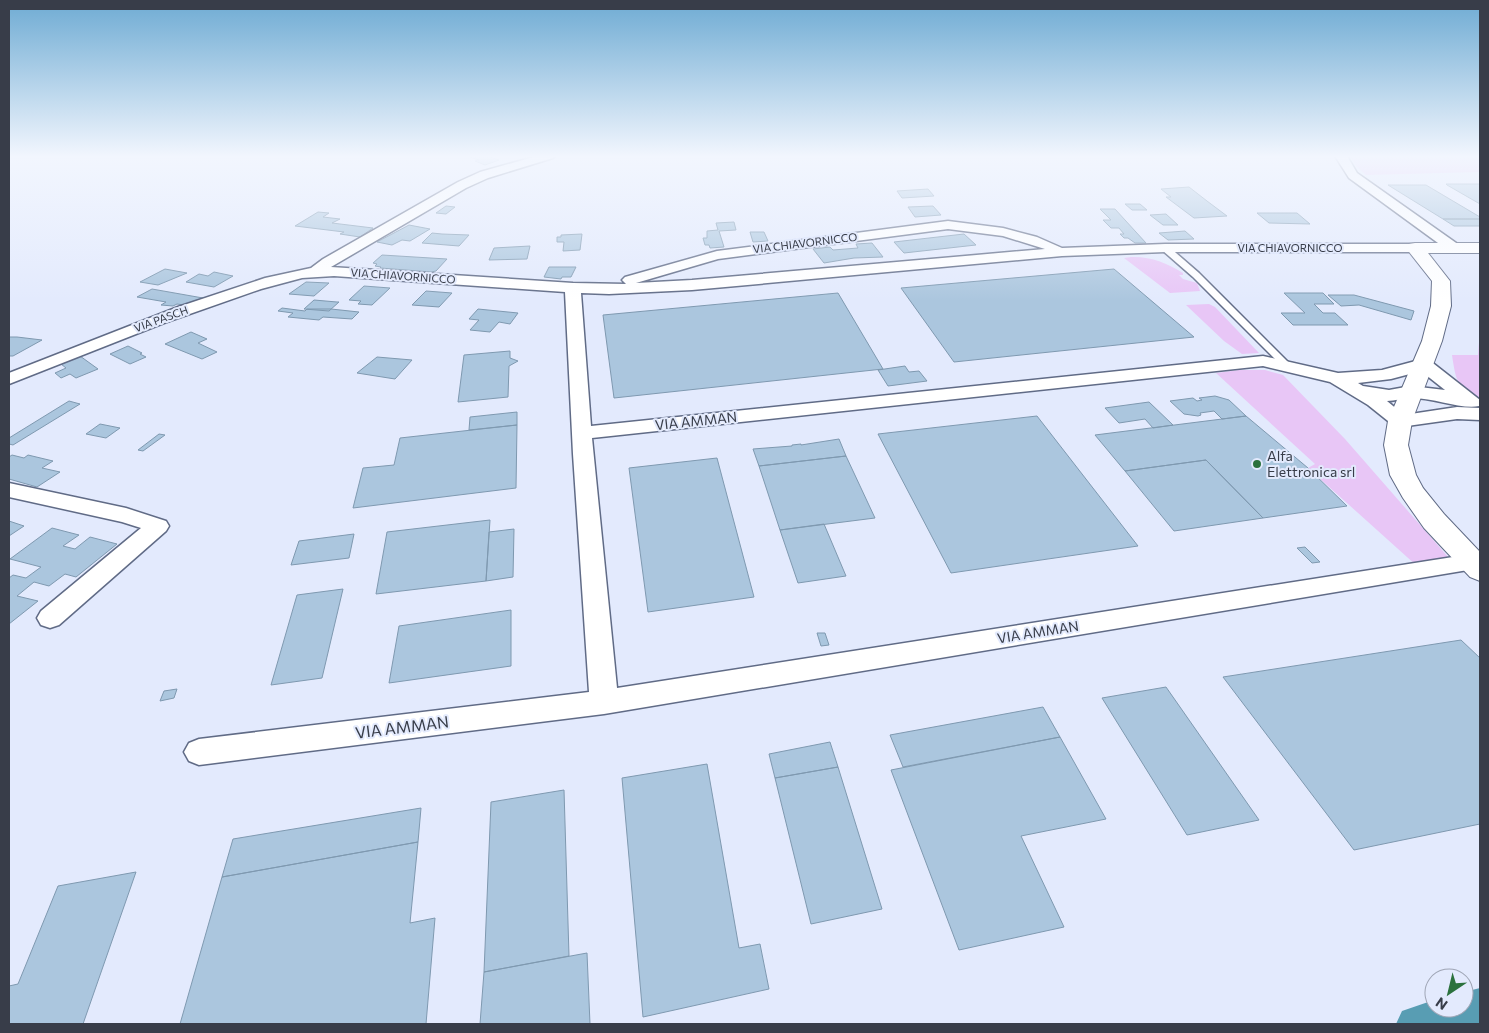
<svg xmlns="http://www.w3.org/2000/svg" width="1489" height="1033" font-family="Commissioner,sans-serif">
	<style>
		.green { fill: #e8c6f6 }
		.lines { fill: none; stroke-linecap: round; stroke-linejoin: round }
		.canal { fill: #589db3; fill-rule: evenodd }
		.building { fill: #abc6de; stroke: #7f99b0 }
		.lane-casing { stroke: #606b86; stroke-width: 3 }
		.street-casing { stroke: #606b86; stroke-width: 3 }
		.secondary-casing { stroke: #606b86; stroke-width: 2 }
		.lane { fill: #fff; fill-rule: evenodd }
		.street { fill: #fff; fill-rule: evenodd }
		.secondary { fill: #fff; fill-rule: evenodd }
		.poi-dot { fill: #2b713d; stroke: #e3eafd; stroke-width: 2 }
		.labels { text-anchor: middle; stroke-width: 4; stroke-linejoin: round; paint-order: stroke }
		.far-street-label { font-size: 11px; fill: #383d49; stroke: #e3eafd }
		.street-label { font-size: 14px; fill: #383d49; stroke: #e3eafd }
		.poi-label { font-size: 14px; fill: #383d49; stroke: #e3eafd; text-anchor: start }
		.near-street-label { font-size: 16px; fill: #383d49; stroke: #e3eafd }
	</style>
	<rect width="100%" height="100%" fill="#e3eafd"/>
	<path class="green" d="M1350,156H1480V172L1366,175L1357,167Z
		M1131,257C1149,256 1168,263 1183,273V275H1179L1183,279L1197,283L1200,291L1170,293L1124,258Z
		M1209,304L1215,307L1259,353L1242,354L1224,341L1186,305Z
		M1480,329V399C1456,386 1456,381 1452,355H1478Z
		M1239,370H1265L1283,375L1345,439L1449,558L1417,566L1308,468L1315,464L1216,373Z"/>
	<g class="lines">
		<path class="canal" d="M1480,988V1024H1396L1402,1011L1434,1000V1008H1464V992Z"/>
	</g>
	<path class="building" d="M467,156H488L499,160L485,165L475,161L479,160Z
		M1446,184H1480V204L1447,185Z
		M1388,185H1426L1480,217V219H1443Z
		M1189,187L1207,201L1227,216L1194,218L1166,197H1171L1161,189Z
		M928,189L934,196L902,198L897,191Z
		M1125,204H1140L1147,210H1132Z
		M446,206L455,207L446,214L436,213Z
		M933,206L941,215L915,217L908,207Z
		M1100,209H1115L1146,243H1135L1128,238H1124L1120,234H1124L1119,228H1111L1103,220H1111Z
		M318,212L329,213L323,217L340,219L332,223L373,228L360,237L340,234L344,232L295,226Z
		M1257,213H1297L1310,224L1269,223Z
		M1166,214L1178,225H1163L1150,215Z
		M1443,219H1480V226H1454Z
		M734,222L736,230L719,231L724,247L710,248L709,245H705L703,238H707V231L718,230L716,223Z
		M409,225L430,229L410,241L402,240L392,245L377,242Z
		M1185,231L1194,239L1168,240L1159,233Z
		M750,232H764L768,241L753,242Z
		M432,233L442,234L469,235L459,246L422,243Z
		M582,234L580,250L563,251L564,242H557V237H561V235Z
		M964,234L976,245L904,253L894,242Z
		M872,243L883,257L854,258L824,263L813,249L830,247L833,250L858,248L856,244Z
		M530,246L527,259L489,260L494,248Z
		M382,255L447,259L436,271L431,272L380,268L381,267L375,266L377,264L373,263Z
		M549,267H576L571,277H562L561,279L544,277Z
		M165,269L187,273L158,285L140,282Z
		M1114,269L1194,337L954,362L901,288Z
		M214,272L233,276L214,287L186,282L199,274L208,276Z
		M306,282L329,283L314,296L289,294Z
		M364,286L390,288L372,305L358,304L361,301L349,300Z
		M152,289L203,298L190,306L177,304L173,306L161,305L166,302L137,297Z
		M426,291L452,293L439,307L412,305Z
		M838,293L883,369L614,398L603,315Z
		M1284,293H1323L1334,304H1314L1323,313H1335L1348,325H1293L1281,313H1305Z
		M1328,295H1354L1414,311L1411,320L1359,305L1341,306Z
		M314,300L337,302H339L329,311L304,309Z
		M282,308L305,311L307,309H331L359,312L352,319L323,317L319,320L288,317L293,313L278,311Z
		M478,309L518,313L510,324L499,322L490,332L470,330L479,320L469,319Z
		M191,332L207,339L198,343L217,352L202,359L165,344Z
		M9,337H17L42,340L13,356H9Z
		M128,346L142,353L140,354L146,357L130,364L110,354Z
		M510,351V358L518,361L509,366L508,397L458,402L464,355Z
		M80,356L98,369L76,378L70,374L61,378L55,373L66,368L61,364Z
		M377,357L412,360L395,379L357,373Z
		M905,366L909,372L919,371L927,381L888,386L878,370Z
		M1215,396L1229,400L1246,416L1222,419L1214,411L1200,413L1201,415L1198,416L1184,414L1170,401L1193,398L1197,401L1202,400L1199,398Z
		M69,401L80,404L13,445L9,444V438Z
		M1149,402L1173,425L1153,428L1145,419L1119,423L1105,408Z
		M517,412V425L469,430L470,417Z
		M1037,416L1138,546L951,573L878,434Z
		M1246,416L1308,468L1347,506L1263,518L1206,460L1125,471L1095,435Z
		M100,424L120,428L106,438L86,434Z
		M517,425L516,488L353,508L363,468L394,465L400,438Z
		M159,434L165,435L143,451L138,450Z
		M839,439L846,456L759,466L753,449L792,446V445L801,444V445Z
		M12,455L24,458L28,455L53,461L42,468L60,472L37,487L9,479V457Z
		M846,456L875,518L780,530L759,466Z
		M717,458L754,597L648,612L629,468Z
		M1206,460L1263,518L1174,531L1125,471Z
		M490,520L486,581L376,594L387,532Z
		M9,521L24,526L9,536Z
		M824,524L846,576L798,583L780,530Z
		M52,528L79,535L63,546L75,549L90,537L117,544L76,577L65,574L49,586L34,582L17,596L38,601L9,624V578L13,575L26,578L41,567L10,559Z
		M514,529L513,577L486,581L489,532Z
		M354,534L349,558L291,565L299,541Z
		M1305,547L1320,562L1312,563L1297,548Z
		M343,589L322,678L271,685L297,595Z
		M511,610V666L389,683L399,626Z
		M817,633H825L829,645L821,646Z
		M1461,640L1480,658V824L1354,850L1223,677Z
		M1166,687L1259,820L1187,835L1102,698Z
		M177,689L174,698L160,701L164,691Z
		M1043,707L1060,737L903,767L890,735Z
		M1060,737L1106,819L1021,836L1064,927L959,950L891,770Z
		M830,742L838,767L775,778L769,754Z
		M707,764L739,948L760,944L769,989L643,1017L622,778Z
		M838,767L882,909L811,924L775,778Z
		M564,790L569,956L484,972L491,802Z
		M421,808L418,842L222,877L233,839Z
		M418,842L410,923L435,918L426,1024H180L222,877Z
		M136,872L83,1024H9V986L18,984L58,886Z
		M587,953L590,1024H480L484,972Z"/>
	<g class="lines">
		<g class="lane-casing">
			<path id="lane" d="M1162,246H1168L1199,273L1289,363V367H1283L1193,277L1162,250Z"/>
		</g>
		<g class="street-casing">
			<path id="street" d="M537,156H555L553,158L488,178L466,188L331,267L573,283L626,284L622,280L625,277L717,251L948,221L1003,228L1037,237L1062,248L1165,244H1415L1420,245L1422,248L1420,251L1415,252H1165L1062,256L692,290L609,294L581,293L591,426L1263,356L1338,373L1382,370L1423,359L1429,360L1480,400L1479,406C1462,410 1432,397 1411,398C1403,398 1395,401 1387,401L1404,415L1457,407L1480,408V420L1457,419L1400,427L1393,425L1368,405L1330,382L1263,366L592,438L617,688L1472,554L1480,556V568L604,714L199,765L189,761L184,752L189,743L199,739L589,692L573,454L565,292L334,276L302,278L261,289L164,323L9,384V373L178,307L265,278L311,268L323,259L458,182L480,172ZM948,229L1003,236L1045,249L692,280L636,283L718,259ZM1421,371L1445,390L1411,386L1389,390L1363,386L1358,383L1391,379Z
				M1335,156H1347L1357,173L1459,245L1461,248L1459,251H1449L1349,178Z
				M9,483L126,508L166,521L169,526L166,531L59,625L50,628L41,625L37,618L41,611L141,528L122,522L9,497Z"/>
		</g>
		<g class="secondary-casing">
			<path id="secondary" d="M1415,243H1480V253H1428L1450,281L1451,306L1442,341L1412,421L1408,445L1416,475L1423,488L1444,514L1480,552V581L1470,577L1424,528L1403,498L1390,475L1384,445L1388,421L1422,341L1431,306L1432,281L1406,248L1409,244Z"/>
		</g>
		<use href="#lane" class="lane"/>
		<use href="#street" class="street"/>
		<use href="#secondary" class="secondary"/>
	</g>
	<linearGradient id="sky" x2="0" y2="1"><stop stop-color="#6eabd3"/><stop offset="0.52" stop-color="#f2f6fe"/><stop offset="1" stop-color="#f2f6fe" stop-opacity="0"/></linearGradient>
	<rect width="1489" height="301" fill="url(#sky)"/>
	<circle class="poi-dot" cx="1257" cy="464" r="5"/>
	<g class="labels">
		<g class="far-street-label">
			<text transform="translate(805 243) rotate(-7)" y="4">VIA CHIAVORNICCO</text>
			<text x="1290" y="252">VIA CHIAVORNICCO</text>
			<text transform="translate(403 276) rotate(4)" y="4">VIA CHIAVORNICCO</text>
			<text transform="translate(161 319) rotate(-20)" y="4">VIA PASCH</text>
		</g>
		<g class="street-label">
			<text transform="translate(696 421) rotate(-6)" y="5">VIA AMMAN</text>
			<text transform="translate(1038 632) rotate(-9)" y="5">VIA AMMAN</text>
		</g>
		<g class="poi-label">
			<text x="1267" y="461">Alfa<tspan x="1267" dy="16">Elettronica srl</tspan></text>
		</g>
		<g class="near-street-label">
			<text transform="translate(402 727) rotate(-7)" y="6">VIA AMMAN</text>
		</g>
	</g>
	<rect width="1489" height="1033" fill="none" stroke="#383d49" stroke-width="20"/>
	<g transform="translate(1449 993) rotate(215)"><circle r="24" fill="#e3eafd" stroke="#9fa5b5"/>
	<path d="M0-4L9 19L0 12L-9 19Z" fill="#2b713d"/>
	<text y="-8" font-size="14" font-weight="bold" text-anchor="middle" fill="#383d49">N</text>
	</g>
</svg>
